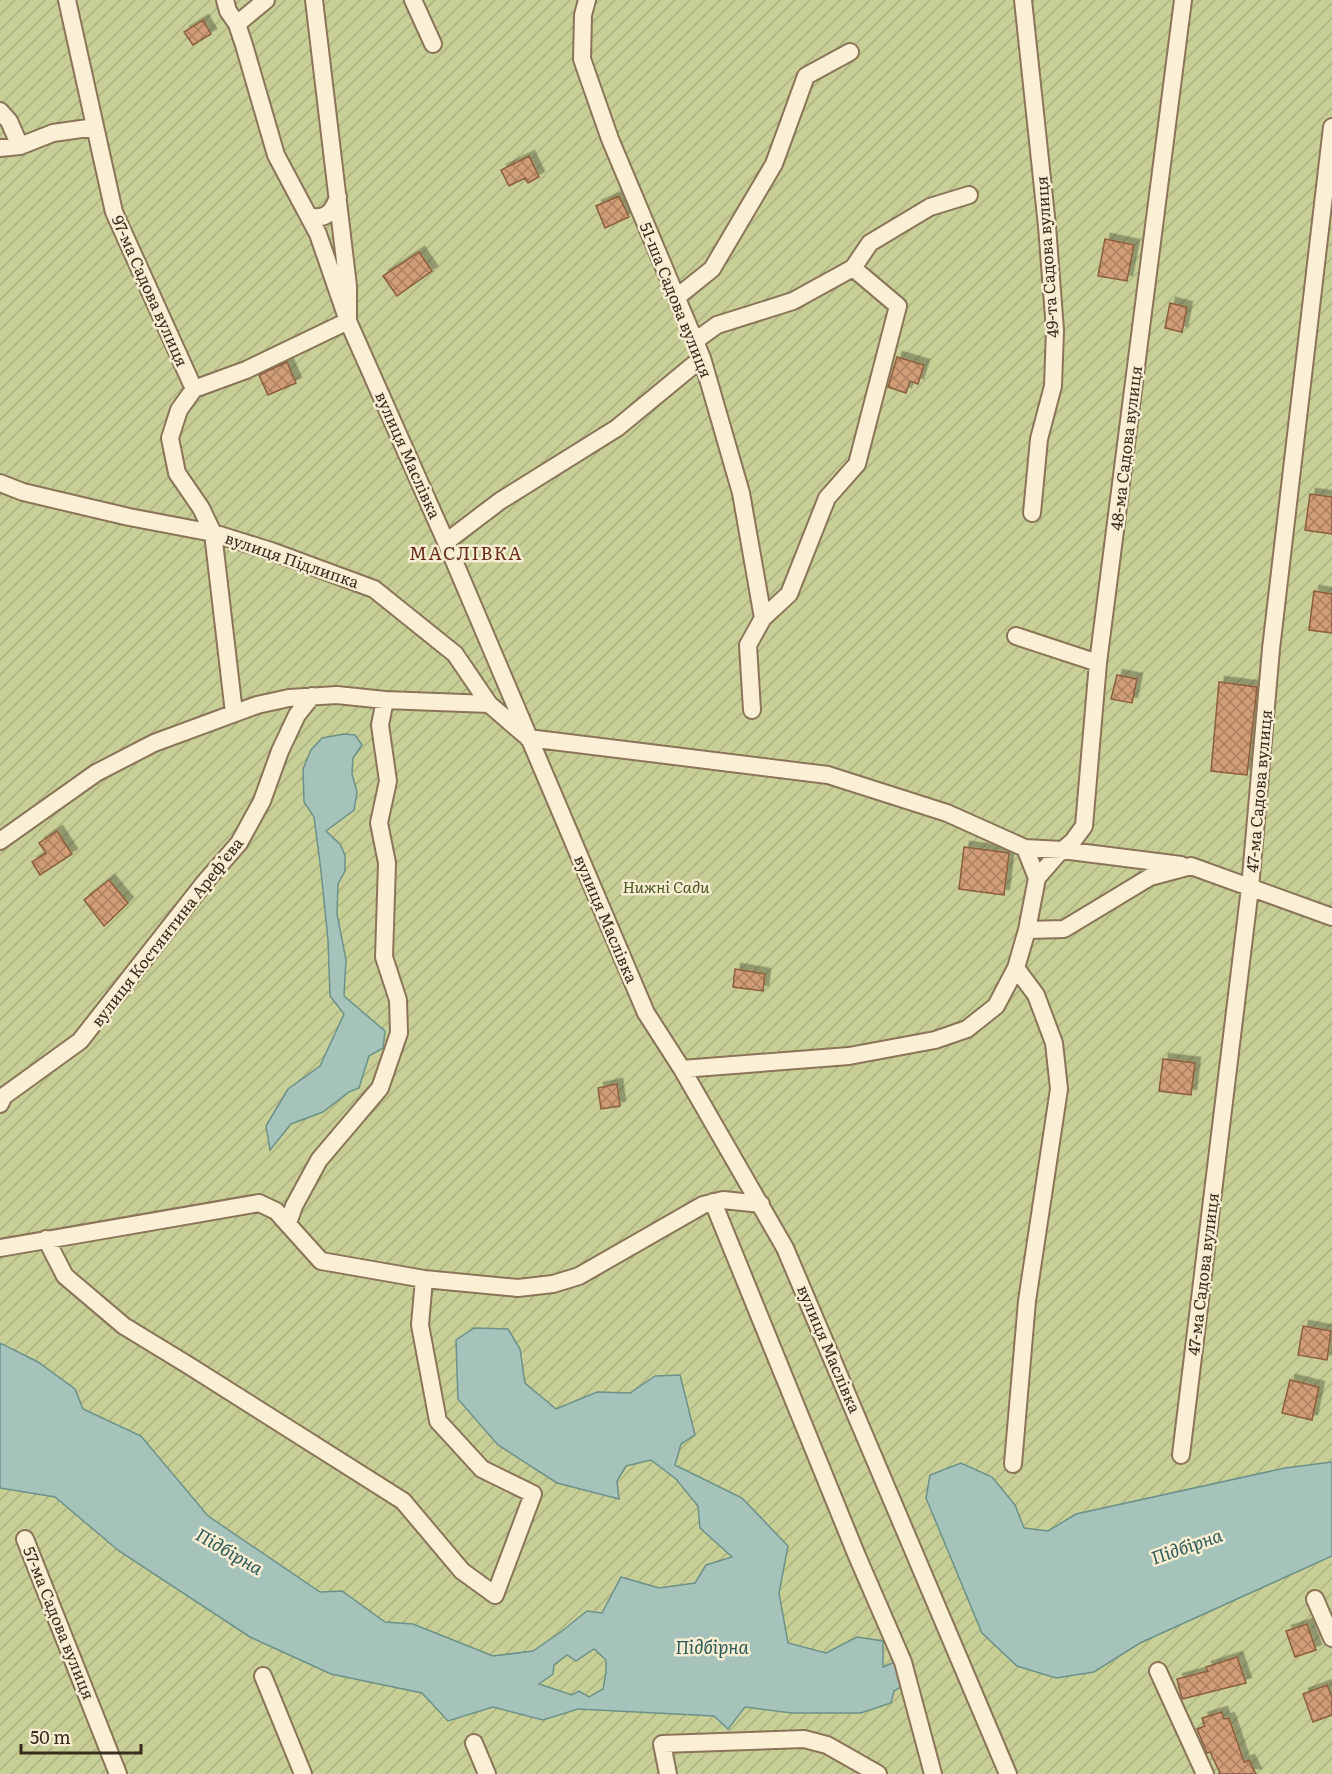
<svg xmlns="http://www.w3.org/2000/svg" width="1332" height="1774" font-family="Literata,serif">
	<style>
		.garden { fill: url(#garden-furrows) }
		.water { fill: #a5c3bb; stroke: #6b9289; stroke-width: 1.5; fill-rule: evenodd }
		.building { fill: url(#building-cross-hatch); stroke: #8c5e3d; stroke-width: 1.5; filter: url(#shadow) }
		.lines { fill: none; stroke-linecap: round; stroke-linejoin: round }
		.minor-casing { stroke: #8b7458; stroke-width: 20 }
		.minor { stroke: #fbf0d6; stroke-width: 16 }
		.labels { text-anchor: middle; stroke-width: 5; stroke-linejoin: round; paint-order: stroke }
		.street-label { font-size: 16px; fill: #3a2c1d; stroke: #f7edd2 }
		.park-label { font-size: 16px; font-style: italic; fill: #4a5823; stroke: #f7edd2 }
		.neighbourhood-label { font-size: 18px; letter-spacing: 1.5px; fill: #692c1a; stroke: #f7edd2 }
		.water-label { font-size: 18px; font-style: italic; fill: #2c5b59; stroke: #f7edd2 }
	</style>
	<defs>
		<pattern id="garden-furrows" width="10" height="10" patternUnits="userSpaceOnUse" patternTransform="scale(1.5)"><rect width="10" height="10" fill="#c7cf96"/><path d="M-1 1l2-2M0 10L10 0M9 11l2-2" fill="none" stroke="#acb281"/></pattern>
		<pattern id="building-cross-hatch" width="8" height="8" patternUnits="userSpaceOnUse" patternTransform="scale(1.5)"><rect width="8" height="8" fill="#d19d76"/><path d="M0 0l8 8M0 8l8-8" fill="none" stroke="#ab8060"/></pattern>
		<filter id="shadow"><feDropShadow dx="5.5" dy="-5.5" stdDeviation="0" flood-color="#0004"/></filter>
	</defs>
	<rect width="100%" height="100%" fill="#f0e3c2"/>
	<path class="garden" d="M0,0H1332V1774H0Z"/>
	<path class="water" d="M344,734L355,735L362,745L353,758L352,774L357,792L354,810L326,831L340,844L345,855V871L338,884L337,914L346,960L344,996L385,1031L383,1048L369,1056L359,1088L349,1092L323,1112L291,1124L270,1150L266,1126L288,1089L320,1066L344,1014L330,996L328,940L321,871L314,817L304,802L303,769L311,750L322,738Z
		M474,1328L508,1329L520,1349L525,1383L556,1409L597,1392L630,1393L655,1376L680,1375L695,1435L681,1444L675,1465L742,1498L788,1546L779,1593L788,1643L826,1653L857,1637L883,1641V1667L897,1661L906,1684L894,1691L891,1703L861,1713H792L745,1707L728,1729L714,1716L578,1709L543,1720L493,1707L448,1721L422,1693L331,1674L250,1637L119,1551L55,1497L0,1488V1343L38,1362L75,1389L83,1409L141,1436L208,1516L320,1592L342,1591L385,1622L413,1624L493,1656L533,1651L562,1631L587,1611L602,1613L621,1577L659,1588L695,1583L706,1565L732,1557L700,1528L698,1506L676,1479L651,1460L626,1466L617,1481L619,1499L557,1483L498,1445L458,1399L456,1340ZM594,1649L606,1660V1672L603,1689L589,1697L579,1691L572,1695L539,1684L553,1674L554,1665L567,1655L576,1661Z
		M1332,1462V1556L1140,1643L1094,1672L1056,1678L1017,1666L982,1633L926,1498L930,1475L961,1463L992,1477L1015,1505L1024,1528L1048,1531L1076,1514L1285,1468Z"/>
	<path class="building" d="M203,20L211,34L193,45L184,32Z
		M529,156L539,177L528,183L525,178L509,186L501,170Z
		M619,196L629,217L605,228L596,206Z
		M1105,239L1134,245L1127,281L1098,276Z
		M419,252L432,271L397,296L383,276Z
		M1170,303L1187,307L1182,332L1165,328Z
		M897,357L924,365L918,384L910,381L906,393L888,387Z
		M287,362L296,383L268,395L259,375Z
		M1310,494L1332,497V534L1305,530Z
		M1314,591L1332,594V633L1309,630Z
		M1117,675L1137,679L1132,703L1111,699Z
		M1219,682L1257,687L1247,775L1211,771Z
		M57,831L72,854L40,875L32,862L46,853L39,843Z
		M964,847L1009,853L1004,895L959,889Z
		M109,880L128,903L104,926L84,900Z
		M735,969L765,974L763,991L733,987Z
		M1163,1059L1195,1063L1191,1095L1159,1091Z
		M617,1084L620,1106L601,1109L598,1088Z
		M1303,1326L1331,1331L1327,1360L1298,1355Z
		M1290,1380L1319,1387L1312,1420L1282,1413Z
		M1307,1624L1316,1650L1295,1657L1286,1631Z
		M1237,1657L1246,1683L1182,1699L1177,1679L1208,1671L1206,1667Z
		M1327,1685L1332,1697V1715L1313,1722L1303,1694Z
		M1222,1712L1224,1719L1229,1718L1244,1762L1249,1760L1256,1774H1218L1220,1773L1210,1752L1207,1753L1197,1729L1205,1726L1202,1718Z"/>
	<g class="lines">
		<g class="minor-casing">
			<path id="minor" d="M67,0L114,212L194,389L179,410L170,438L177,473L201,508L213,533L234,713
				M225,0L228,11L237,24L244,45L276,155L318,234L348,321L446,542L646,1013L682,1069L785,1248L1008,1774
				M413,0L433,44
				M587,0L583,15L582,59L610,139L702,358L741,493L763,618L748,645L752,710
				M1023,0L1047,226L1055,330L1053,386L1039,439L1032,513
				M237,24L266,0
				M0,111L9,121L20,146
				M0,148L20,146L53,133L95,127
				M309,216C325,221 333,212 338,197
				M677,297L712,269L774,164L806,76L850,52
				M695,341L717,325L793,301L853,268
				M194,389L246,370L348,321V286L314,0
				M0,483L23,492L129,517L213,533L271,551L374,589L455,654L489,704L525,735
				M446,542L500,501L617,428L702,358
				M763,618L789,594L827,498L857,464L898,306L853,268L870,243L930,207L969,195
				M1016,636L1098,663
				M528,738L828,775L947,813L1025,848L1037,878L1027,930L1016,968L996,1006L967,1029L935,1040L849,1056L682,1069
				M0,841L96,773L154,743L257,705L289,698L337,695L385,700L489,704
				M1025,848L1062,850L1181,865
				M1037,878L1057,855L1073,841L1084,826L1098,663L1183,0
				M1027,930L1064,929L1150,877L1191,866L1332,917
				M0,1104L4,1096L80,1041L205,882L239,843L262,801L280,751L297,715L312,696
				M713,1202L857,1556L903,1662L933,1774
				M288,1223L294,1206L319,1160L380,1088L399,1033L398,1000L384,957L387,863L379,823L388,781L380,725L385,700
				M46,1239L65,1276L124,1326L188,1365L403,1501L462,1571L495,1595L533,1494L482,1469L438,1421L420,1325L424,1279
				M0,1248L259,1203L276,1211L321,1261L424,1279L518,1288L553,1284L579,1276L703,1205L723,1200L761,1204
				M1181,1455L1250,888L1271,649L1332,127
				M1013,1464L1027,1301L1059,1089L1054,1043L1036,995L1016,968
				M25,1539L118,1774
				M1315,1599L1332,1638
				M1158,1671L1205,1774
				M263,1676L303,1774
				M474,1743L487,1774
				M668,1774L662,1744L804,1739L827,1745L878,1774"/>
		</g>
		<use href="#minor" class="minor"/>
	</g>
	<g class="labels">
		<g class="street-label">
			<text transform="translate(1047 257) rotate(-94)" y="6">49-та Садова вулиця</text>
			<text transform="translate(150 291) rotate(66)" y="6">97-ма Садова вулиця</text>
			<text transform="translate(676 300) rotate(68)" y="6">51-ша Садова вулиця</text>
			<text transform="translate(1126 448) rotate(-83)" y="6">48-ма Садова вулиця</text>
			<text transform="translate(408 455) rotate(66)" y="6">вулиця Маслівка</text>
			<text transform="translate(292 560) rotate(19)" y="6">вулиця Підлипка</text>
			<text transform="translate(1259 791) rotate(-85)" y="6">47-ма Садова вулиця</text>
			<text transform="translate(606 919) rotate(67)" y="6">вулиця Маслівка</text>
			<text transform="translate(167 932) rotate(-52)" y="6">вулиця Костянтина Арефʼєва</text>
			<text transform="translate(1203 1274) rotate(-83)" y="6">47-ма Садова вулиця</text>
			<text transform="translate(829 1349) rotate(67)" y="6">вулиця Маслівка</text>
			<text transform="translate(59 1623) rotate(68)" y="6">57-ма Садова вулиця</text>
		</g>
		<g class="park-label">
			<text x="666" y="893">Нижні Сади</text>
		</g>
		<g class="neighbourhood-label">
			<text x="466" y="560">МАСЛІВКА</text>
		</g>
		<g class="water-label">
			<text transform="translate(1187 1547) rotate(-19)" y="6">Підбірна</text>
			<text transform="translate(229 1552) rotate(30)" y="6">Підбірна</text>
			<text x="712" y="1654">Підбірна</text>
		</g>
	</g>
	<path d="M21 1744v9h120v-9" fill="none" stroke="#3a2c1d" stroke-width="3"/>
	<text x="30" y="1744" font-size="18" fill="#3a2c1d" stroke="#f7edd2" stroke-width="4.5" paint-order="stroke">50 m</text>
</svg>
